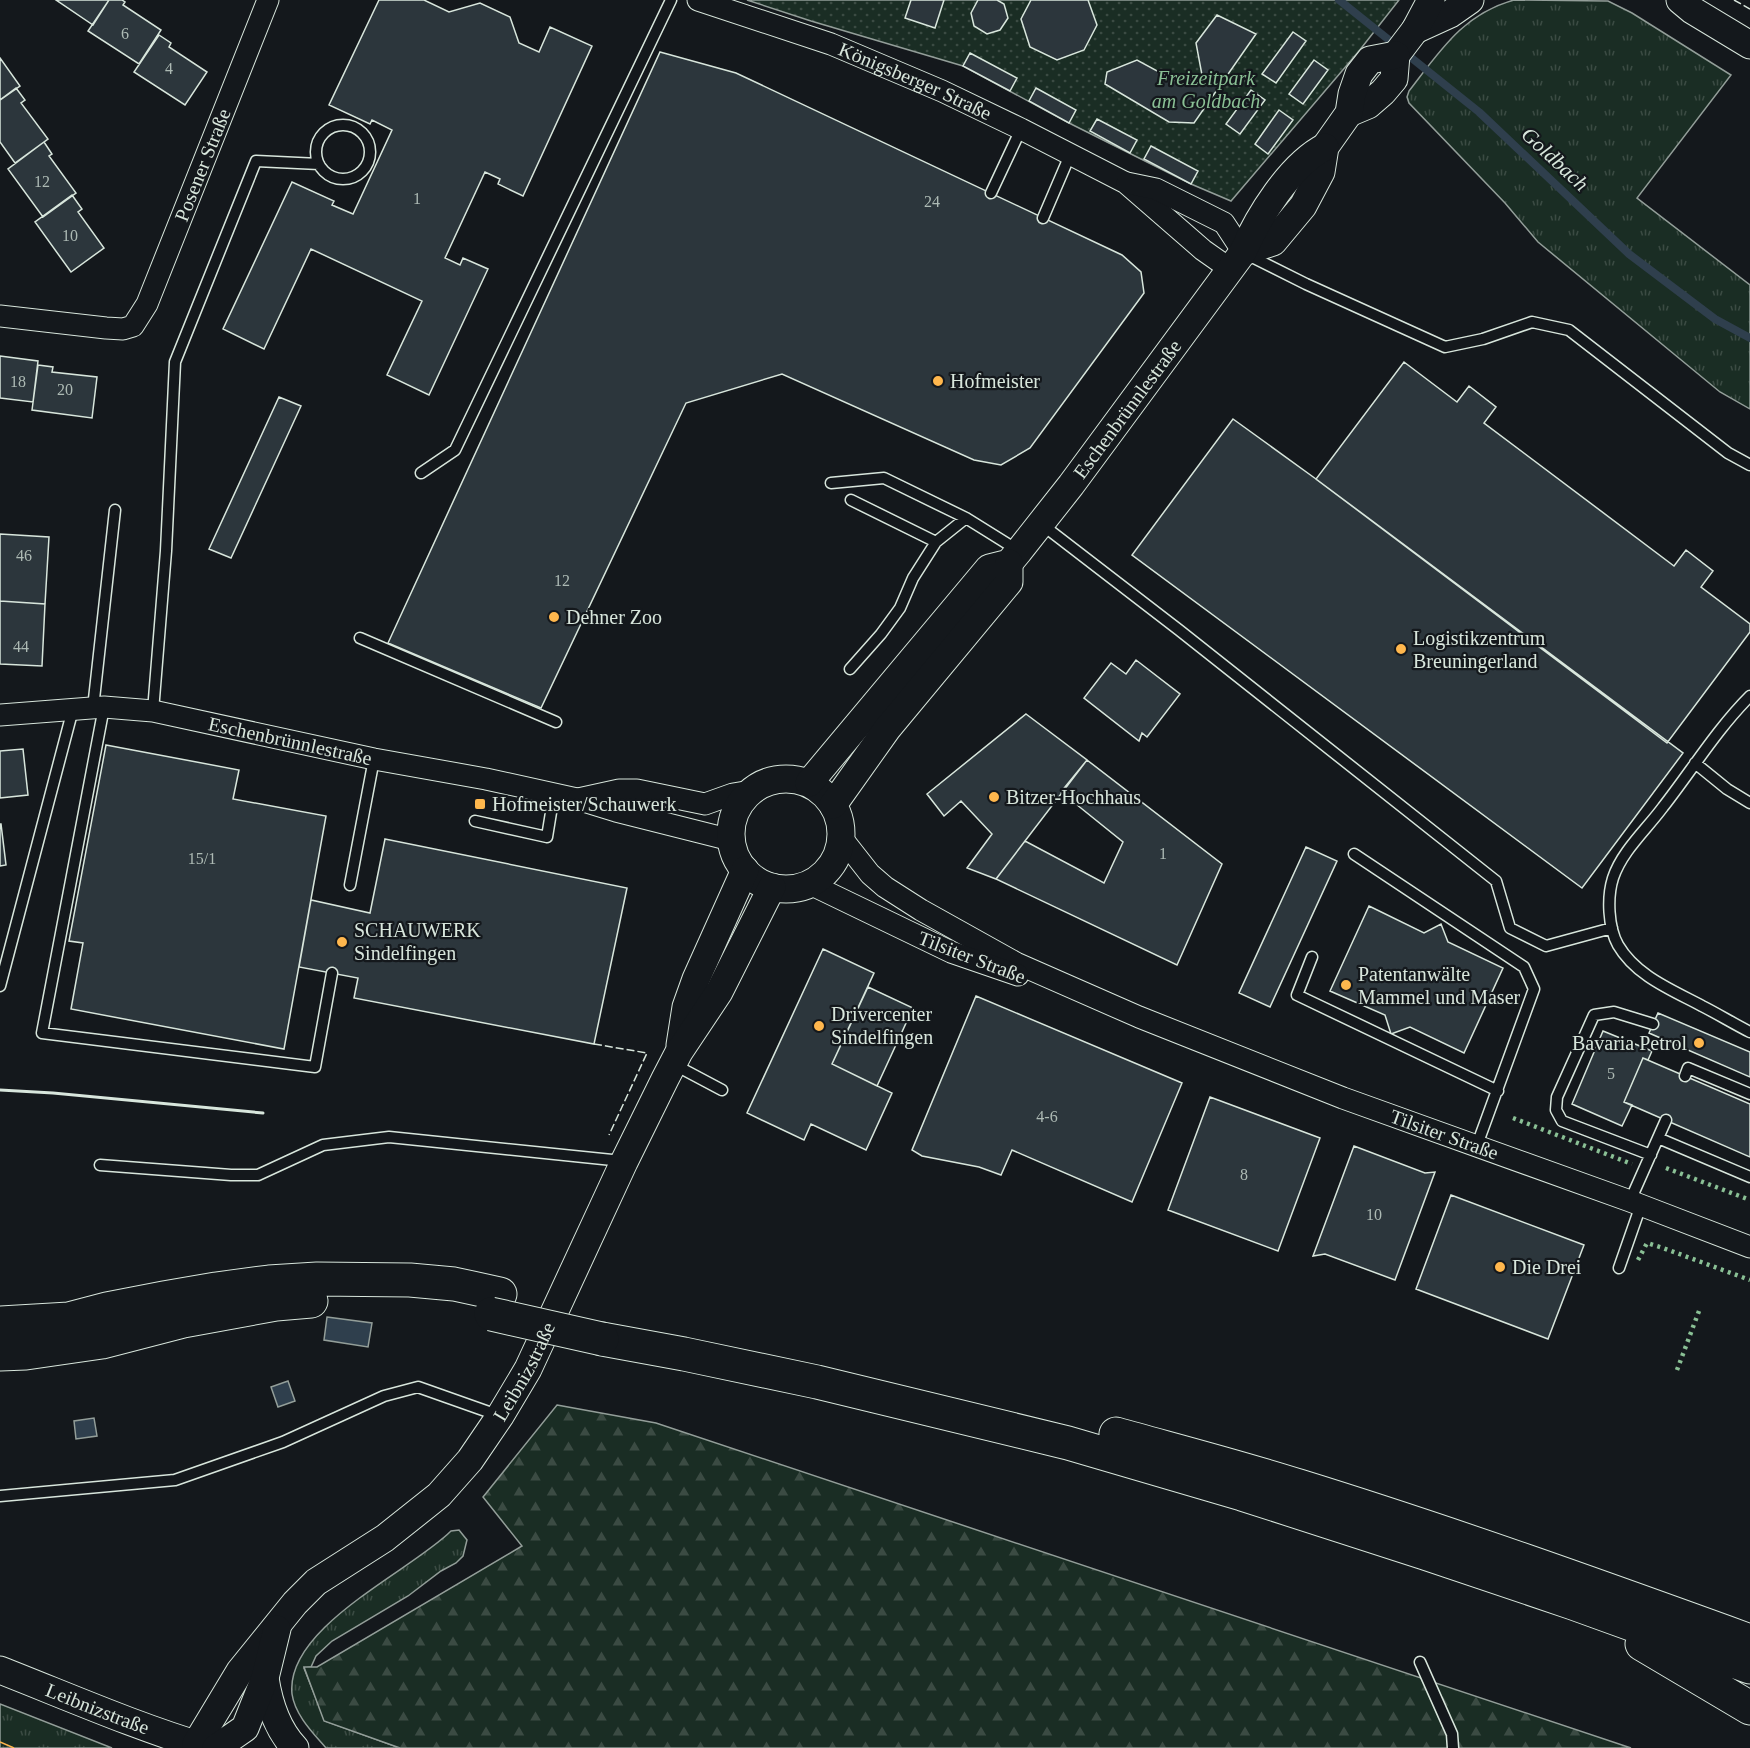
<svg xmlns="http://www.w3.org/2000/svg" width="1750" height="1748" font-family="Georgia,serif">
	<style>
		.grass { fill: url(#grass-tufts); stroke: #939e99; stroke-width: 1.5 }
		.forest { fill: url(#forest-firs); stroke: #939e99; stroke-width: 1.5 }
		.park { fill: url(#park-dots); stroke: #939e99; stroke-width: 1.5 }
		.water { fill: #2f3f4d; stroke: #939e99; stroke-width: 1.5 }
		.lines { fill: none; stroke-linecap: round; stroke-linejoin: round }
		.stream { stroke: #2f3f4d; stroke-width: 8 }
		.building { fill: #2c363c; stroke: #d8e6dc; stroke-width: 1.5 }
		.service-casing { stroke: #d8e6dc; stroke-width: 13 }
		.minor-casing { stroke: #d8e6dc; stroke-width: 23 }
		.tertiary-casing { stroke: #d8e6dc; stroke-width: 29 }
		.motorway-casing { stroke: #d8e6dc; stroke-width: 35 }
		.service { stroke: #14181c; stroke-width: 10 }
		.minor { stroke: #14181c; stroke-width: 21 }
		.tertiary { stroke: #14181c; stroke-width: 27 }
		.motorway { stroke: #14181c; stroke-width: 33 }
		.motorway-bridge-casing { stroke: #d8e6dc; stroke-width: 35; stroke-linecap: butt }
		.motorway-bridge { stroke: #14181c; stroke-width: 33 }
		.hedge { stroke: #8ac095; stroke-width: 4.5; stroke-dasharray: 3 4.5; stroke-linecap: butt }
		.fence { stroke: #d8e6dc; stroke-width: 1.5; stroke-dasharray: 8 3; stroke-linecap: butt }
		.wall { stroke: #d8e6dc; stroke-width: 3 }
		.power { stroke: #ffb74d; stroke-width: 1.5; stroke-dasharray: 21 4.5 3 4.5; stroke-linecap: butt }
		.poi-dot { fill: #ffb74d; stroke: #14181c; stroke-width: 2 }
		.labels { text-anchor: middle; stroke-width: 4.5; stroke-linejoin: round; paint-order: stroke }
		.number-label { font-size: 16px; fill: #adbab4 }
		.park-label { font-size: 20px; font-style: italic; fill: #8ac095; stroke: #14181c }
		.street-label { font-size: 20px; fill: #d8e6dc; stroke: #14181c }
		.poi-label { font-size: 20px; fill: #d8e6dc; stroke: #14181c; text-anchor: start }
		.water-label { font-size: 21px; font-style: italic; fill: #d8e6dc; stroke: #14181c }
	</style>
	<defs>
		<pattern id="grass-tufts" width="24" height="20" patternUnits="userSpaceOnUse" patternTransform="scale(1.5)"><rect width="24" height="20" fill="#1a2d24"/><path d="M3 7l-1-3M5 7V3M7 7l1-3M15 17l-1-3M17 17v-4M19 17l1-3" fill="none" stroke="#3b4b43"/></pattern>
		<pattern id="forest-firs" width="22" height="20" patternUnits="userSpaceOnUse" patternTransform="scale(1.5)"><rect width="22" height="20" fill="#1a2d24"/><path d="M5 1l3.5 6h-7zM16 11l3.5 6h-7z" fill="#3b4b43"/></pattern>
		<pattern id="park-dots" width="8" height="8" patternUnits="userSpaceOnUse" patternTransform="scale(1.5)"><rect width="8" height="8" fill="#1a2d24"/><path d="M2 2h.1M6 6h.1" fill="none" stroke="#3b4b43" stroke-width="1.8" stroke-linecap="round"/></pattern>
	</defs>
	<rect width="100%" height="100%" fill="#14181c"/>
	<path class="grass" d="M1514,0L1608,1L1632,13L1731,75L1637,198L1750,285V409L1720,392L1538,242L1505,203L1409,103L1407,97L1409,91C1440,51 1463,14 1514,0Z
		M459,1530L467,1540L463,1556L456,1563L441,1571L408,1596L332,1641L316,1656L311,1667L304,1668L325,1721L400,1748H326C313,1733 295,1715 292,1694C285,1627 411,1571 451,1531Z
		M0,1704L112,1748H0Z"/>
	<path class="forest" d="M557,1405L656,1423L1631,1748H400L324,1721L304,1667H317L522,1546L483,1497Z"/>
	<path class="park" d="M747,0H1399L1359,51L1231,201L1191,184L1069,123L963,66L811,21Z"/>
	<path class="water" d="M327,1317L372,1323L368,1347L324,1340Z
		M288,1381L295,1401L278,1407L271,1387Z
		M94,1418L97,1436L76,1439L74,1421Z"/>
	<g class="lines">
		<path class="stream" d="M1339,0L1479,112L1629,254L1715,319L1750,338"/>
	</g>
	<path class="building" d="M56,0H109L93,25Z
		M109,0H122L125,2L123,5L161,30L139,64L88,31Z
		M379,0H424L449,12L480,3L510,17L519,43L539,52L550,27L592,46L523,196L498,184L500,179L485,172L445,258L460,265L463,258L488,269L429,395L387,375L422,301L311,249L264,349L223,329L292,182L334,201L332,205L353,214L392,130L372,120L370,124L329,105Z
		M911,0H944L935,28L905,18Z
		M978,0H997L1004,4L1008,18L1000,30L987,34L974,26L971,13Z
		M1031,0H1088L1097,25L1084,50L1057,60L1030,47L1021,19Z
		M1217,15L1256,34L1194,123L1169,122L1105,84L1107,72L1137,60L1181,84L1202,75L1196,43Z
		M1293,32L1306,41L1276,83L1262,74Z
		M159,35L171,43L169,47L207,72L185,105L134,72Z
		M660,52L736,73L1122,255L1141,272L1144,293L1030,448L1001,465L974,460L782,374L686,403L541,708L388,643Z
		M970,53L1017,78L1010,91L963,66Z
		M0,58L20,86L0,100Z
		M1314,60L1328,70L1303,104L1289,94Z
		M16,88L25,100L21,103L48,139L15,163L0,142V100Z
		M1036,88L1076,110L1069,123L1029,101Z
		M1251,90L1265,100L1240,134L1226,124Z
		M1279,110L1293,120L1268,154L1255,144Z
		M1097,119L1137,140L1130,153L1090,131Z
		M44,142L52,154L49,156L76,193L43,217L8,169Z
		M1151,146L1198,171L1191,184L1144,159Z
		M72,195L82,209L78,212L104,248L71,272L35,222Z
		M0,356L38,361L33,402L0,398Z
		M1404,362L1457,402L1469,386L1496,407L1484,423L1674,566L1686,550L1713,571L1701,587L1750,624V632L1667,743L1316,479Z
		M38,365L53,367L52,372L97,377L92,418L32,410Z
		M279,397L301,406L231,558L209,549Z
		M1233,419L1316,479L1683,753L1582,888L1132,555Z
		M0,534L49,537L45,604L0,601Z
		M0,601L45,604L42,666L0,664Z
		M1136,660L1180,694L1147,737L1142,733L1139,741L1084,698L1111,663L1126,674Z
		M1026,714L1087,760L996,879L967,868L992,834L961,801L944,816L927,794Z
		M106,745L239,770L233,799L326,816L284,1049L71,1009L83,943L69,941Z
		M23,749L28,795L0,798V751Z
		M1087,760L1222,864L1177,965L996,879L1025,841L1104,883L1123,842L1061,792Z
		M0,824H1L6,865L0,866Z
		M385,839L627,888L594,1044L354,998L358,978L299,967L311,900L370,913Z
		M1306,847L1337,861L1270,1007L1239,993Z
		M1369,906L1424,933L1441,924L1448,942L1503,968L1464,1053L1410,1027L1391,1034L1385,1015L1330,991Z
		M823,949L874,973L832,1064L892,1093L866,1150L811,1124L804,1140L747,1113Z
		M868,987L913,1008L877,1086L832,1064Z
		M976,996L1182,1083L1132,1202L1012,1150L1001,1175L979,1167L922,1156L912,1150Z
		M1658,1013L1750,1052V1077L1649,1033Z
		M1603,1031L1652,1051L1648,1060L1643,1058L1624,1102L1632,1105L1622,1126L1572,1104Z
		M1643,1058L1750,1104V1157L1624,1102Z
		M1210,1097L1320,1138L1278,1251L1168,1210Z
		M1354,1146L1425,1173L1435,1172L1395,1280L1325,1254L1313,1256Z
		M1451,1195L1584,1245L1548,1339L1416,1289Z"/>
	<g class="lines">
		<g class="service-casing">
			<path id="service" d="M316 152a27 27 0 1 1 54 0a27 27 0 1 1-54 0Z
				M991,193L1021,129
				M1043,218L1070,155
				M1248,255L1306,284L1445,347L1483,339L1532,322L1569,330L1728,453L1750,465
				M421,473L455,450L671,0
				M831,483L884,478L966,518L1019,551
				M851,500L936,542
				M1040,523L1179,630L1496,881L1510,928L1546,946L1612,928
				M360,638L556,722
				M850,669L881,634L900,608L913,578L936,542L966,518
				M1750,696C1717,729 1692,770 1663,807C1646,830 1622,851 1613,878C1607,897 1608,927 1618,945C1636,976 1672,990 1702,1006C1718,1014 1734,1024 1750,1032
				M104,707L42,1033L315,1067L332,973
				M93,708L115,510
				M153,711L166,551L175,362L256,161L319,164
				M1695,763L1727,789L1750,803
				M475,821L547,837L554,794
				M1354,854L1524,967L1534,989L1477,1145
				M350,885L374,759
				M1312,957L1297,995L1498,1091
				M0,986L73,709
				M673,1064L722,1090
				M1685,1076L1688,1068L1750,1094
				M1658,1138L1750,1177
				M1651,1155L1562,1121L1556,1110L1557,1097L1594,1015L1614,1012L1653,1024
				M100,1165L231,1175H258L323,1145L389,1137L622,1161
				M1630,1201L1666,1120
				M1619,1268L1641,1205
				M0,1496L175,1480L283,1442L384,1396L418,1387L500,1416
				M1420,1662L1452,1734L1453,1748"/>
		</g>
		<g class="minor-casing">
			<g id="minor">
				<path id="s1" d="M698,0L831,44L942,91L1021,129L1126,183L1203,250L1230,269"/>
				<path d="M1127,183L1156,189L1224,223L1243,252"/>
				<path id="s2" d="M0,316L106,328L123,329L133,326L147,304L268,0"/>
				<path id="s3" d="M0,715L104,707L153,711L374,759L486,779L577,799L616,811L731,840"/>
				<path d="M578,799L619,790H637L705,804L733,794L751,791"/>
				<path id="s4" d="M841,837L870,874L885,887L921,910L1016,963L1139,1017L1343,1098L1630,1201L1750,1247"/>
				<path d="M810,884L951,952L1018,975"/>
			</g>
		</g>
		<g class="tertiary-casing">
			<g id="tertiary">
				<path d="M1680,0L1692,10L1750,45"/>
				<path d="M1415,30L1450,14L1470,0"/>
				<path d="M1349,113L1368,105L1383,92L1394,79L1396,55L1415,30L1431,0"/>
				<path d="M1243,252L1273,242L1303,206L1321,172L1325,147L1349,113L1352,94L1359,74L1370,60L1396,55"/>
				<circle cx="786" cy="834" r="55"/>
				<path id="s5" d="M809,783L989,568L1009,563L1019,551L1071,485L1243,252C1258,217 1290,165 1325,147"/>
				<path d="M833,805L887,729L1009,582V563"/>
				<path d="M680,1045L686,1007L696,979L745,870"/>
				<path id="s6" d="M0,1670C69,1697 137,1727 208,1748"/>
				<path d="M265,1678C269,1704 277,1729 295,1748"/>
				<path id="s7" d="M196,1744L240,1671L295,1603L316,1582L385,1538L439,1495L470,1460L500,1416L528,1369L624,1162L665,1079L679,1052L719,992L772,887"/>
				<path d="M216,1748L245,1728L265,1678L277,1629"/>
			</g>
		</g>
		<g class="motorway-casing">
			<path id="motorway" d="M0,1323L69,1319L107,1309L164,1298L216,1289L269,1282L317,1279L410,1280L454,1284L500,1294
				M602,1339L684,1354L817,1382L1068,1443L1242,1494L1425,1553L1573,1603L1750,1667
				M0,1354L26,1353L102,1342L183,1321L276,1304L311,1301
				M1116,1434C1177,1451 1239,1467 1299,1486C1451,1533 1601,1587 1750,1641
				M1642,1644L1750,1708"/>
		</g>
		<use href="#service" class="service"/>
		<use href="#minor" class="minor"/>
		<use href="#tertiary" class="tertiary"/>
		<use href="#motorway" class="motorway"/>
		<g class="motorway-bridge-casing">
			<path id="motorway-bridge" d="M491,1314L602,1339"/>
		</g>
		<use href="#motorway-bridge" class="motorway-bridge"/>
		<path class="hedge" d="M1513,1118L1632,1164
			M1666,1168L1750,1200
			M1638,1260L1647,1243L1663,1248L1750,1280
			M1677,1370L1699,1311"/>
		<path class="fence" d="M1734,0L1750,9
			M594,1044L647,1053L609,1135"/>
		<path class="wall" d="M0,1090L53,1093L263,1113"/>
		<path class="power" d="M0,1742L14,1748"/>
	</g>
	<g class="poi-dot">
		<circle cx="938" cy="381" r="6"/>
		<circle cx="554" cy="617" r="6"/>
		<circle cx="1401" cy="649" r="6"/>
		<circle cx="994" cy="797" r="6"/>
		<rect x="474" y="798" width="12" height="12" rx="3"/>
		<circle cx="342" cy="942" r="6"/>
		<circle cx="1346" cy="985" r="6"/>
		<circle cx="819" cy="1026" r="6"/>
		<circle cx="1699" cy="1043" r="6"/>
		<circle cx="1500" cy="1267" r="6"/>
	</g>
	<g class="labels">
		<g class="number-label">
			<text x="125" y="39">6</text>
			<text x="169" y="74">4</text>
			<text x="42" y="187">12</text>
			<text x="417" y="204">1</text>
			<text x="932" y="207">24</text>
			<text x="70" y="241">10</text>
			<text x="18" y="387">18</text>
			<text x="65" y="395">20</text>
			<text x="24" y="561">46</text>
			<text x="562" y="586">12</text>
			<text x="21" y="652">44</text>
			<text x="1163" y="859">1</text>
			<text x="202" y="864">15/1</text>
			<text x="1611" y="1079">5</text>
			<text x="1047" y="1122">4-6</text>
			<text x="1244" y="1180">8</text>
			<text x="1374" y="1220">10</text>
		</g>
		<g class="park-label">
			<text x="1206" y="85">Freizeitpark<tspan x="1206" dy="23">am Goldbach</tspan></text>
		</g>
		<g class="street-label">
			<text dy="7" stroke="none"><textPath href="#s1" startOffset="232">Königsberger Straße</textPath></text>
			<text dy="7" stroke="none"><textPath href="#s2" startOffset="310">Posener Straße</textPath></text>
			<text dy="7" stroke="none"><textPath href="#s5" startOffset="495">Eschenbrünnlestraße</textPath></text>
			<text dy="7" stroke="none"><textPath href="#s3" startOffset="294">Eschenbrünnlestraße</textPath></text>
			<text transform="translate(972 957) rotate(21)" y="7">Tilsiter Straße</text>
			<text dy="7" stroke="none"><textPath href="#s4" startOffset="680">Tilsiter Straße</textPath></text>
			<text dy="7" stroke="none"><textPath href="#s7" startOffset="504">Leibnizstraße</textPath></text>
			<text dy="7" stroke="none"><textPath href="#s6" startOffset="105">Leibnizstraße</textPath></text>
		</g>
		<g class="poi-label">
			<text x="950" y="388">Hofmeister</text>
			<text x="566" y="624">Dehner Zoo</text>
			<text x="1413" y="645">Logistikzentrum<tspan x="1413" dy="23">Breuningerland</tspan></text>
			<text x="1006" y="804">Bitzer-Hochhaus</text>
			<text x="492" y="811">Hofmeister/Schauwerk</text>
			<text x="354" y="937">SCHAUWERK<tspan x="354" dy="23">Sindelfingen</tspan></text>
			<text x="1358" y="981">Patentanwälte<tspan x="1358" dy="23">Mammel und Maser</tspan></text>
			<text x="831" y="1021">Drivercenter<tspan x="831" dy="23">Sindelfingen</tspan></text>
			<text x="1687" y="1050" text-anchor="end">Bavaria Petrol</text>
			<text x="1512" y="1274">Die Drei</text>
		</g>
		<g class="water-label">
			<text transform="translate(1555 159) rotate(43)" y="7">Goldbach</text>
		</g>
	</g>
</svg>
